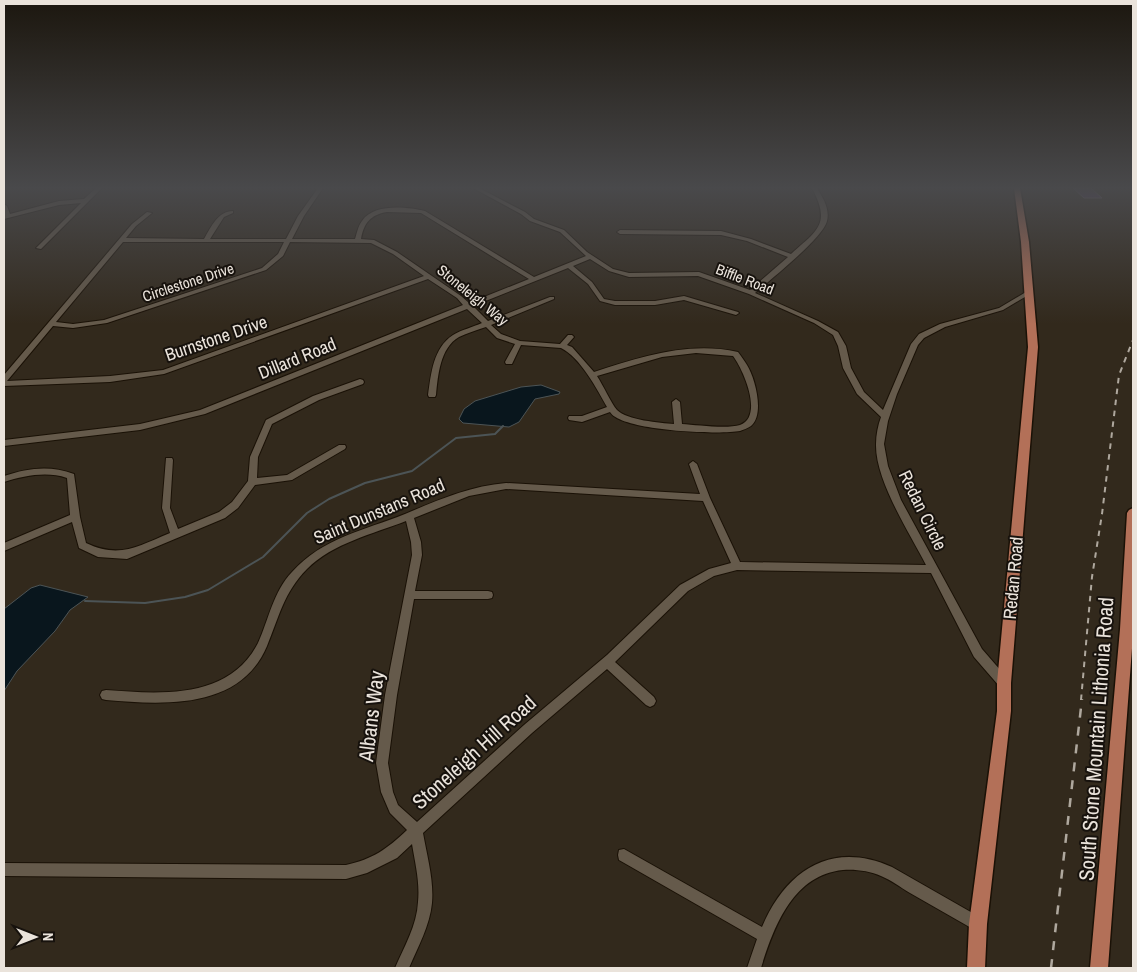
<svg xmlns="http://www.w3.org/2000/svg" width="1137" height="972" font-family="'Archivo Narrow',sans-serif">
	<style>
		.water { fill: #09161d; stroke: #4c5456 }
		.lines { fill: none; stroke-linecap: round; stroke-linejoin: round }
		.stream { stroke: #4c5456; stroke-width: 2 }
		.building { fill: #56357e; stroke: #867f90 }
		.minor-casing { stroke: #1a1106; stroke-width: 2 }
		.major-casing { stroke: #1a1106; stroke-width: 3 }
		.minor { fill: #655a4b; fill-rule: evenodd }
		.major { fill: #b37058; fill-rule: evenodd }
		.rail-far1 { stroke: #afa89e; stroke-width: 2; stroke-dasharray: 5.5 5.5; stroke-linecap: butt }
		.rail { stroke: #afa89e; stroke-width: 2.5; stroke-dasharray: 9 9; stroke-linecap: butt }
		.labels { text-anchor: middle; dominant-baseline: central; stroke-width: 4; stroke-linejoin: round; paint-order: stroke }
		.far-street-label { font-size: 15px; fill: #eae3db; stroke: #17120d }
		.street-label { font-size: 18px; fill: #eae3db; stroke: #17120d }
		.near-street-label { font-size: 21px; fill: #eae3db; stroke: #17120d }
	</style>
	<rect width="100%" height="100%" fill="#32291c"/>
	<!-- water -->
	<g class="water">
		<path d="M541 385 560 392 559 394 535 399 519 422 509 427 463 423 459 419 464 409 475 401 521 387Z"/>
		<path d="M40 585 88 597 70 610 55 631 17 671 4 691V609L31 588Z"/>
	</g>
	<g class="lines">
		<!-- stream -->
		<path class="stream" d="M85 601 145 603 185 597 208 590 263 557 307 513 329 499 365 483 412 471 456 438 495 434 503 426"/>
	</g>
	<!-- building -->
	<path class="building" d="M1073 188H1091L1102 198H1084Z"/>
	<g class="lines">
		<defs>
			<g id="minor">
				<path d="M96 188H102L41 249 36 248 81 203 59 205 4 219V204L7 206 10 214 59 201 84 199Z"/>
				<path d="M318 188H323L304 216 292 239H355C357 233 358 226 362 221 374 203 407 207 425 211L534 277 586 256 560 232 530 221 521 214 473 188H479L525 212 534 219 564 230 587 252 613 269 629 273 699 272 750 290 788 257 747 241 721 235 620 234 617 232 620 230 721 231 751 239 791 254C818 230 831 224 812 188H817C823 198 830 209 827 221 823 238 771 279 755 293L818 321 838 332 846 346 851 368 864 392 883 410 911 344 919 334 940 324 999 308 1026 292H1030V294L1003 310 945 327 924 338 918 345 897 394 888 421 884 444 888 466 901 500 982 649 1008 679 1009 683 1008 687 1004 688 1000 687 974 657 931 573 737 570 714 576 688 591 615 662 654 697 656 701 654 705 650 707 646 705 607 669 532 733 423 833C427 856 434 880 432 903 430 925 418 947 409 968H395C404 947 417 925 418 902 420 882 415 863 412 844L397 858 367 873 346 879 4 876V863L346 865C373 859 387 849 407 830L390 813 381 792 376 763 385 695 412 555 411 542 406 521C373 534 333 543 307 569 284 592 279 617 267 646 240 710 164 705 106 700L102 699 100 695 102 691 106 690C160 694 229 700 258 643 269 619 273 592 292 572 322 538 365 530 405 514 438 500 470 486 506 483L700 494 689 464 693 461 697 464 710 498 740 562 926 565C909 532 875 480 876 444 876 435 878 425 881 417L857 394 843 368 838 346 833 335 814 323 749 294 698 276 629 277 609 271 590 259 573 266 592 282 604 299 615 301H655L684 296 738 312 739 313 736 315 684 300 655 305H615L600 301 588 284 568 268 473 306 488 321 550 297H554V299L491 325 501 334 520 341 560 344 568 335H572L574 337 567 345 572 347 594 372C641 357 688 341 738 352 741 356 744 360 747 365 755 378 765 414 751 426 748 428 743 430 740 431 719 435 621 431 610 412L582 422 569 420 568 418 569 416H582L607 407C597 389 580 357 561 348L521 345 512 364H506L505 362 515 344 497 338 486 327C477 330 467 333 459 337 440 348 438 375 436 395L435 397H429L428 395C431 374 433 348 453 335 461 330 473 327 482 323L467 309 205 414 140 430 4 446V440L140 424 200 410 463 305 457 298 428 279 164 374 110 382 4 386V375L132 224 147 212 152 213 136 226 126 238 204 239C211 227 218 211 233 211V213L224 217 210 239H286L298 216ZM387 212 421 213 529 279 469 303 461 296 397 252 374 240 361 239C364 223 370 215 387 212ZM123 242H284L278 254 262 268 104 320 73 324 56 322ZM290 242 371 243 393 254 424 276 163 370 110 376 7 381 53 326 73 328 107 323 266 270 283 256ZM696 353 733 356C743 369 764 416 740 425 727 429 696 425 682 424L680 402 676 399 672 402 674 424C660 423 627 420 617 410 611 403 603 385 597 376L662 357ZM506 489 703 501 731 563 709 569 680 585 607 655 524 725 417 822 398 805 393 792 388 763 397 695 414 599H488L492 598 493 595 492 592 488 591H415L422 555 421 542 414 518 469 496Z"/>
				<path d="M360 379 363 380 364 382 363 384 319 400 272 424 258 457 257 478 287 475 339 445H345L346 447 345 449 292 480 255 485 238 508 225 518 127 559 98 557 79 548 72 522 4 551V543L70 515 67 478C46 471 24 476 4 482V476C28 468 50 465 74 474L80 517 86 543C120 559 138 546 170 533L162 508 166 458H172L173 460 170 508 178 529 219 512 232 502 248 481 250 457 266 420 313 396Z"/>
				<path d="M624 849 762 927C786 870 832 840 892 867L983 919 985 924 983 929 978 931 973 929C952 917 931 905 910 893 900 887 891 880 881 876 870 871 855 869 843 870 793 875 774 926 761 968H747L757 939 619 860 618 855 619 850Z"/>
			</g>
			<g id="major">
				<path d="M1014 188H1020L1029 242 1038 347 1011 683V711L987 924 985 968H967L969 924 997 711V683L1028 347 1021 242Z"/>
				<path d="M1133 508V635L1108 968H1090L1120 629 1127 513 1129 510Z"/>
			</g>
		</defs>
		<!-- minor casing -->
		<use href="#minor" class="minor-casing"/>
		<!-- major casing -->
		<use href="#major" class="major-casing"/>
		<!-- minor -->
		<use href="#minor" class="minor"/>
		<!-- major -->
		<use href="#major" class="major"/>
		<!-- rail-far1 -->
		<path class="rail-far1" d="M1081 700 1092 577 1102 514 1119 375 1133 340"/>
		<!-- rail -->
		<path class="rail" d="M1051 968 1082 699"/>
	</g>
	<!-- sky -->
	<linearGradient id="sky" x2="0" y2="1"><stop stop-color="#1c170f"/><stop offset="0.58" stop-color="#49494b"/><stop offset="1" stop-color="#49494b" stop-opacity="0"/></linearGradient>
	<rect width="1137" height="324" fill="url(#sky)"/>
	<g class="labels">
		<!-- far-street labels -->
		<g class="far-street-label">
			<text transform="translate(745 279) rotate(21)">Biffle Road</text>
			<text transform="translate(188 282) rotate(-18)">Circlestone Drive</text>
			<text transform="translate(473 295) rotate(39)">Stoneleigh Way</text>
		</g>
		<!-- street labels -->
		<g class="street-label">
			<text transform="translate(216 338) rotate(-19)">Burnstone Drive</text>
			<text transform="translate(297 358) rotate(-22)">Dillard Road</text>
			<text transform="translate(923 510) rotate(64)">Redan Circle</text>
			<text transform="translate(379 511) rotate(-23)">Saint Dunstans Road</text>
			<text transform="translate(1013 578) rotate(-85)">Redan Road</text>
		</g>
		<!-- near-street labels -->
		<g class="near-street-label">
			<text transform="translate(371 716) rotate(-83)">Albans Way</text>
			<text transform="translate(1096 739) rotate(-86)">South Stone Mountain Lithonia Road</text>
			<text transform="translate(474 752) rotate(-42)">Stoneleigh Hill Road</text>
		</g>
	</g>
	<!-- border -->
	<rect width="1137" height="972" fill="none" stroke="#eae3db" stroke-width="10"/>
	<!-- north arrow -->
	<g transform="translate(35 937) rotate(90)" stroke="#17120d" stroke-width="4" paint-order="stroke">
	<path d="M0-4L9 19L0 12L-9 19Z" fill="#eae3db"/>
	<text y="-8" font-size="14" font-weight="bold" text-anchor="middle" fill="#eae3db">N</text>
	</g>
</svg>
